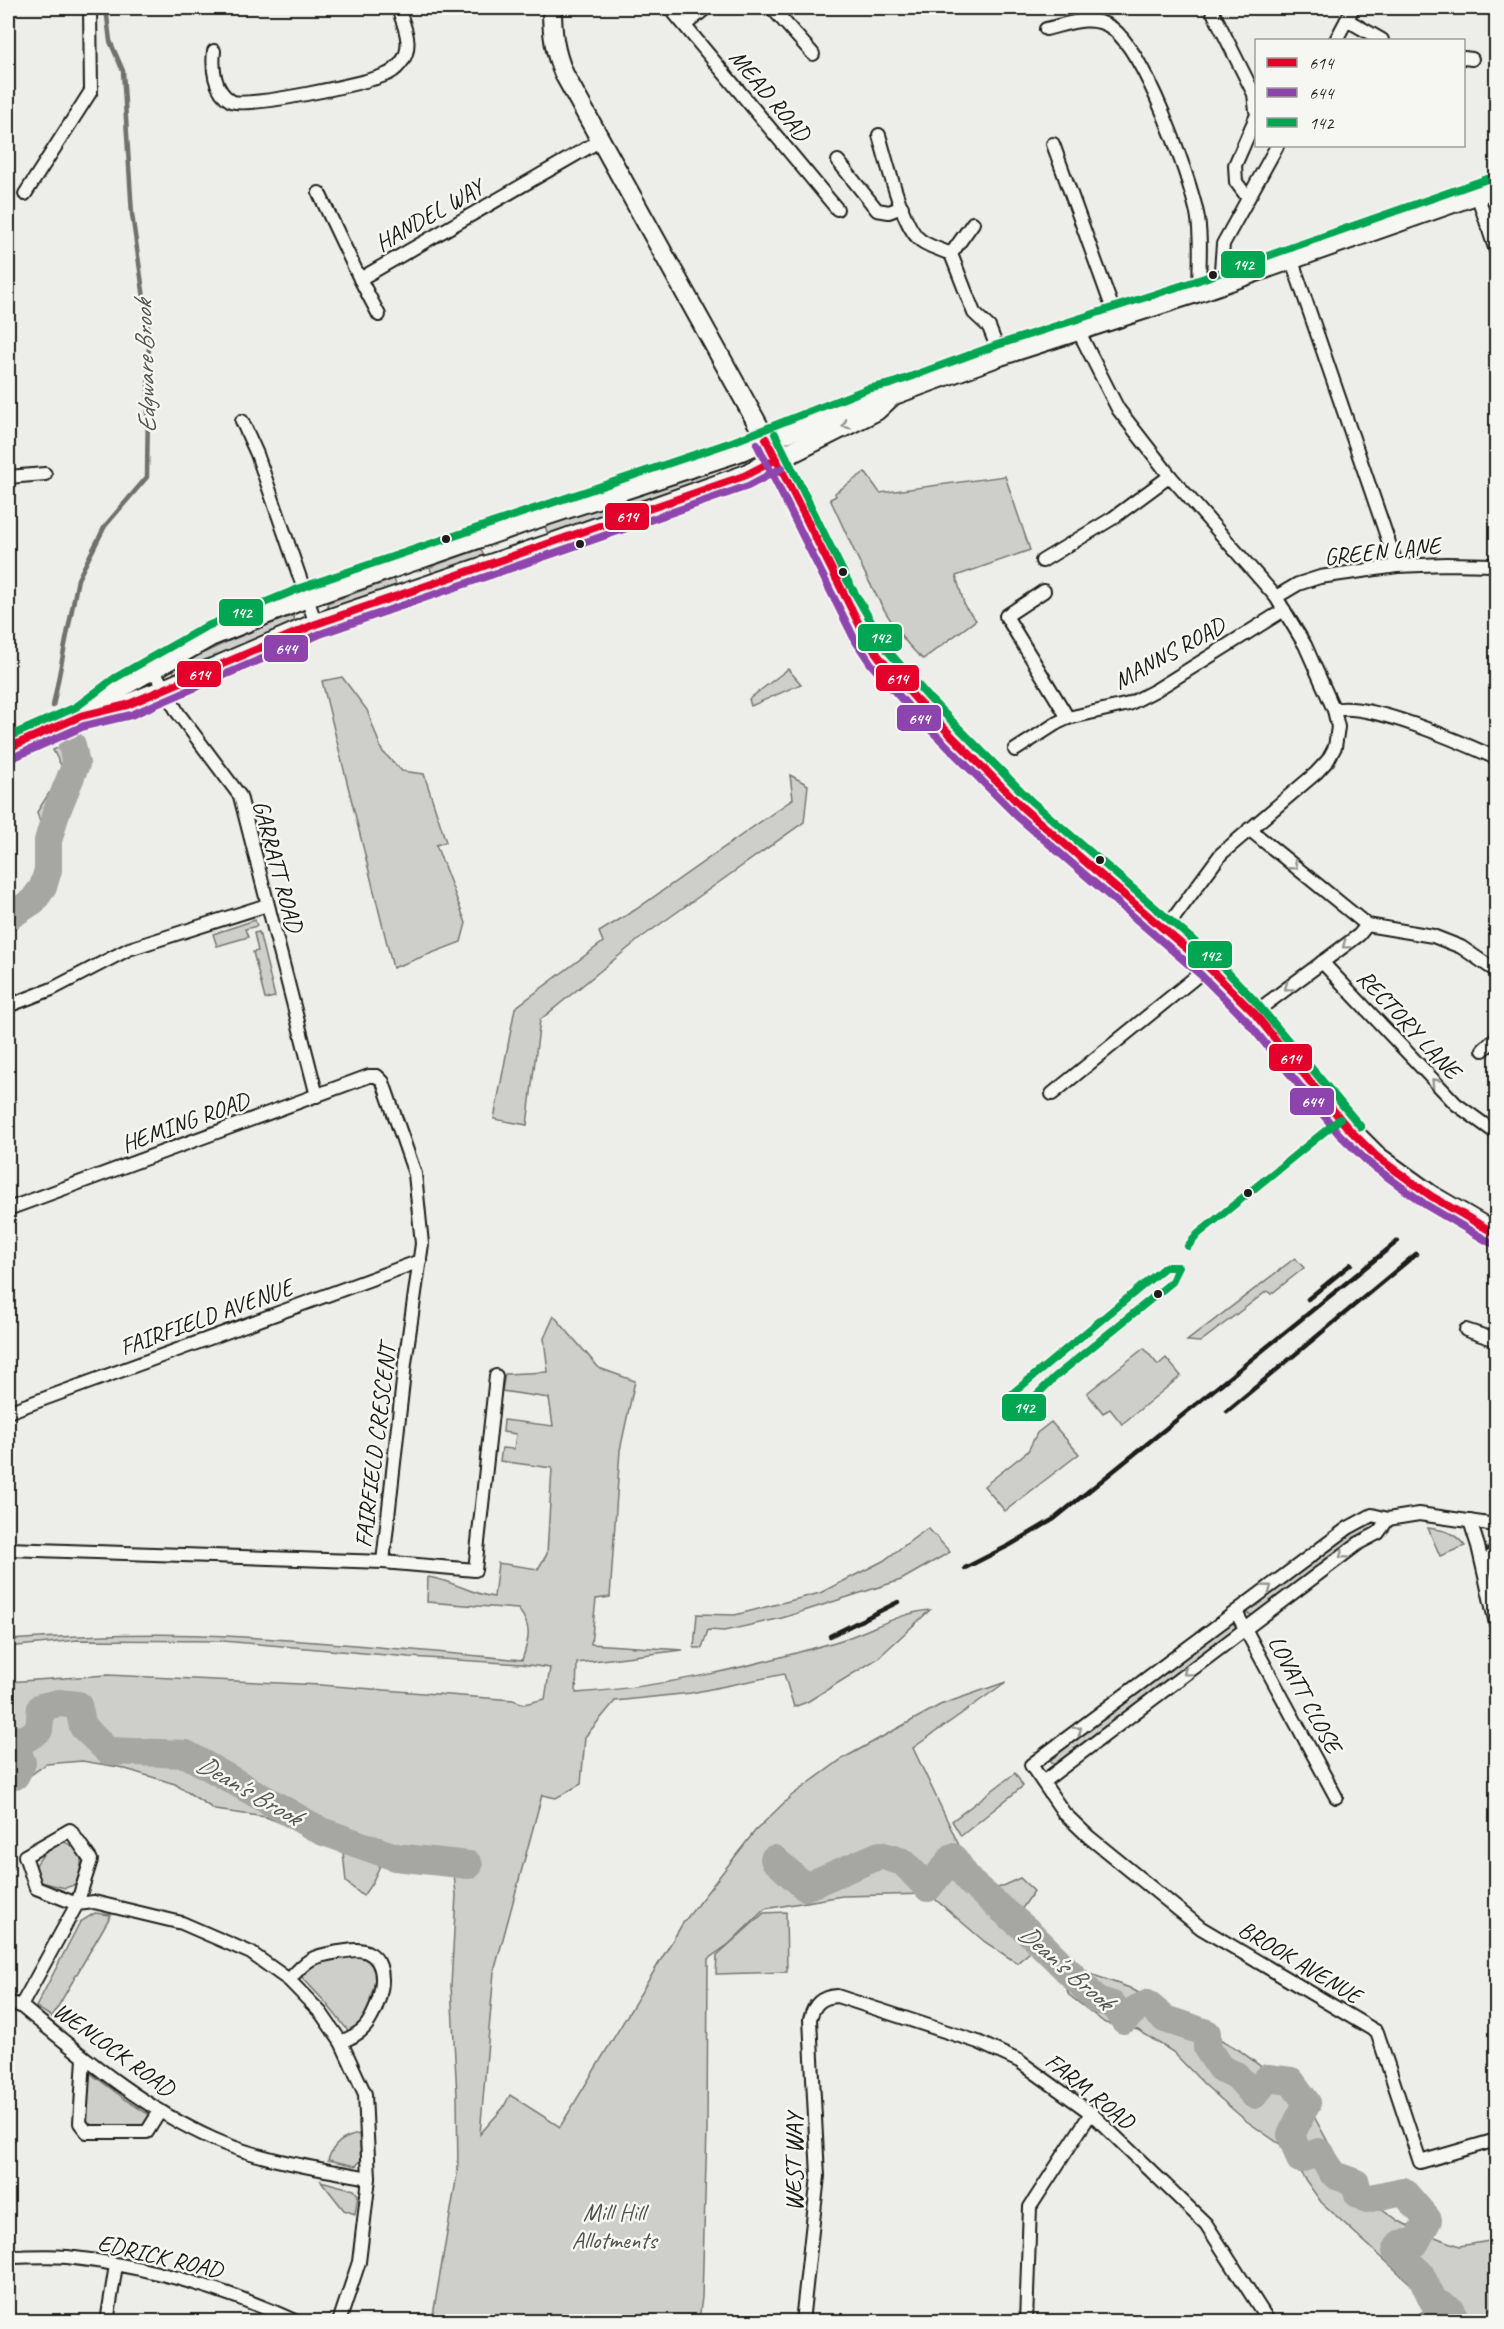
<svg xmlns="http://www.w3.org/2000/svg" width="1504" height="2329" font-family="Caveat,sans-serif">
	<style>
		.green { fill: #cececb; stroke: #757574; stroke-width: 1.5 }
		.lines { fill: none; stroke-linecap: round; stroke-linejoin: round }
		.stream { stroke: #6f6f6d; stroke-width: 4.5 }
		.river { stroke: #a6a6a3; stroke-width: 28 }
		.minor-casing { stroke: #1c1c1c; stroke-width: 16 }
		.secondary-casing { stroke: #1c1c1c; stroke-width: 22 }
		.primary-casing { stroke: #1c1c1c; stroke-width: 24 }
		.minor { stroke: #f6f6f2; stroke-width: 12 }
		.secondary { stroke: #f6f6f2; stroke-width: 18 }
		.primary { stroke: #f6f6f2; stroke-width: 20 }
		.rail { stroke: #1c1c1c; stroke-width: 4.5 }
		.bus-1-casing { stroke: #f6f6f2; stroke-width: 12 }
		.bus-2-casing { stroke: #f6f6f2; stroke-width: 12 }
		.bus-3-casing { stroke: #f6f6f2; stroke-width: 12 }
		.bus-1 { stroke: #e4002b; stroke-width: 8 }
		.bus-2 { stroke: #8e44ad; stroke-width: 8 }
		.bus-3 { stroke: #00a651; stroke-width: 8 }
		.oneway { stroke: #949492 }
		.bus-dot { fill: #1c1c1c; stroke: #f6f6f2; stroke-width: 2 }
		.labels { text-anchor: middle; dominant-baseline: central; stroke-width: 5; stroke-linejoin: round; paint-order: stroke }
		.street-label { font-size: 24px; fill: #1c1c1c; stroke: #f6f6f2 }
		.park-label { font-size: 24px; fill: #515151; stroke: #f6f6f2 }
		.water-label { font-size: 26px; font-style: italic; fill: #535352; stroke: #f6f6f2 }
		.line-badge { stroke: #f6f6f2; stroke-width: 2 }
		.badge-label { font-size: 16px; text-anchor: middle; font-weight: bold; fill: #fff }
	</style>
	<rect width="100%" height="100%" fill="#edede9"/>
	<filter id="ink" filterUnits="userSpaceOnUse"><feTurbulence type="fractalNoise" baseFrequency=".0167" numOctaves="2"/><feDisplacementMap in="SourceGraphic" scale="12" xChannelSelector="R" yChannelSelector="G"/><feConvolveMatrix kernelMatrix="1 2 1 2 8 2 1 2 1" color-interpolation-filters="sRGB"/></filter>
	<g filter="url(#ink)">
		<!-- green -->
		<g class="green">
			<path d="M865 472 880 493 1005 476 1030 550 956 576 965 607 976 620 923 659C884 627 853 546 830 499L836 496 835 493Z"/>
			<path d="M706 473 708 480 548 535 545 526Z"/>
			<path d="M481 549 484 557 432 575 430 567Z"/>
			<path d="M394 579 397 587 329 610 327 603Z"/>
			<path d="M293 615 296 624 175 675 172 668 231 640Z"/>
			<path d="M788 669 801 684 751 706 749 699Z"/>
			<path d="M342 677 367 710 382 751 402 771 424 774 446 842 436 845 466 923 461 942 393 968 322 681Z"/>
			<path d="M79 738 81 755 58 836 56 865 38 904 8 915V901L26 895 39 868 46 843 37 812 49 793 60 789 64 771 53 750Z"/>
			<path d="M790 775 808 785 804 822 642 937 540 1020 527 1125 494 1119 515 1008 603 942 599 932 635 910 793 799Z"/>
			<path d="M255 920 257 926 245 929 248 937 217 946 213 934Z"/>
			<path d="M259 932 275 997 265 999 253 952 258 951 254 933Z"/>
			<path d="M1295 1258 1304 1268 1271 1294 1267 1291 1200 1342 1187 1341Z"/>
			<path d="M554 1316 599 1368 635 1381 620 1450 610 1597 596 1599 591 1644 683 1650 577 1663 576 1693C666 1687 749 1667 835 1642 867 1633 897 1613 930 1610L877 1659 807 1702 794 1707 784 1674 691 1693 615 1701 585 1737 581 1784 556 1798 542 1795 494 1972 480 2134 503 2108 510 2095 560 2127 683 1923 755 1831 791 1796 842 1759 940 1705 1006 1682 913 1748 973 1875 998 1888 1020 1878 1034 1891 1019 1913 1036 1947 1017 1963 985 1942 929 1894 842 1896 765 1909 729 1944 708 1959 707 2131 702 2297 699 2321H432L458 2169 457 2095 451 1986 456 1895 454 1874 384 1857 372 1883 363 1896 346 1882 343 1852 311 1835 266 1817 215 1810 175 1784 119 1767 82 1761 46 1764 13 1788H8V1682L107 1675 321 1685 513 1700 524 1704 545 1699 550 1668 521 1664 410 1657 223 1641 78 1640 8 1647V1640C80 1635 154 1632 226 1636 325 1641 424 1651 522 1660 529 1640 533 1627 518 1609L427 1602 428 1577C451 1580 471 1594 494 1597L498 1563 538 1569 547 1554 552 1468 500 1461 502 1448 514 1449 516 1434 503 1432 504 1420 553 1426 549 1398 502 1391 505 1374 548 1372 544 1338Z"/>
			<path d="M1144 1348 1158 1365 1166 1358 1181 1376 1122 1424 1110 1409 1103 1413 1087 1393Z"/>
			<path d="M1051 1422 1079 1454 1005 1511 984 1486 1028 1451 1037 1433Z"/>
			<path d="M1377 1520 1380 1525 1356 1538 1254 1615 1248 1614V1609L1357 1528Z"/>
			<path d="M928 1528 950 1552 901 1580 782 1618 724 1631 708 1630 702 1648H694L697 1614 735 1615 820 1593 883 1561Z"/>
			<path d="M1428 1528C1445 1530 1454 1532 1465 1546L1440 1556Z"/>
			<path d="M1230 1622 1235 1623 1236 1629 1056 1765 1051 1763 1052 1757Z"/>
			<path d="M1015 1773 1023 1786 961 1836 952 1821Z"/>
			<path d="M63 1842C87 1848 82 1865 77 1884L65 1888 41 1882 35 1867C42 1854 49 1847 63 1842Z"/>
			<path d="M786 1912 787 1972 716 1974 717 1955 764 1913Z"/>
			<path d="M95 1913 111 1915 52 2017 36 2007 80 1922Z"/>
			<path d="M356 1954 368 1958 377 1973 366 2017 349 2032 326 2003 299 1974 319 1959Z"/>
			<path d="M1059 1969 1085 1972 1130 1988 1239 2050 1305 2100 1353 2188 1399 2221 1418 2231 1460 2246 1496 2240V2321H1406L1424 2311 1413 2286 1321 2202 1281 2145 1245 2120 1205 2085 1173 2052 1138 2030 1105 2023 1069 1995Z"/>
			<path d="M86 2070 126 2100 151 2116 146 2124 138 2128H92L85 2122Z"/>
			<path d="M359 2134 361 2160 356 2166 328 2160C333 2144 343 2137 359 2134Z"/>
			<path d="M321 2181 354 2190 358 2195 355 2214 344 2210Z"/>
		</g>
		<g class="lines">
			<!-- stream -->
			<path class="stream" d="M53 706 78 579 105 526 147 477 149 333 132 214 123 71 110 41 106 8"/>
			<!-- river -->
			<g class="river">
				<path d="M8 917 33 901 43 887 48 870V841L56 813 76 764 72 745"/>
				<path d="M8 1774 15 1776 22 1763 14 1740 27 1738 39 1730 41 1707 59 1703 78 1705 83 1727 108 1751 186 1754 321 1831 395 1857 469 1865"/>
				<path d="M774 1859 805 1887 880 1855 903 1862 928 1888 953 1857 970 1882 1031 1934 1097 2000 1113 2005 1124 2020 1136 2009 1147 2004 1165 2019 1207 2033V2048L1220 2068 1236 2075 1254 2095 1268 2078 1291 2081 1307 2103 1291 2135 1300 2159 1319 2152 1334 2175 1356 2183 1358 2194 1366 2199 1403 2191 1428 2220 1416 2242 1400 2244 1396 2251 1420 2273 1433 2301 1452 2311 1455 2320 1452 2322"/>
			</g>
			<defs>
				<g id="minor">
					<path d="M670 8 837 209"/>
					<path d="M772 8 813 54"/>
					<path d="M1211 8 1254 94 1256 111"/>
					<path d="M1347 20 1382 40"/>
					<path d="M685 25 706 8"/>
					<path d="M1046 29C1067 24 1092 13 1112 28 1146 54 1187 170 1197 213 1202 236 1199 267 1199 291"/>
					<path d="M1336 40 1353 8"/>
					<path d="M214 51C212 68 214 91 231 101 246 109 366 83 385 75 391 73 396 69 400 64 415 47 404 26 398 8"/>
					<path d="M1464 58 1472 59"/>
					<path d="M879 135C886 159 901 220 917 237 925 246 940 249 951 254"/>
					<path d="M1053 144 1116 318"/>
					<path d="M838 161 877 210 889 212 902 207"/>
					<path d="M319 193 360 279 601 140"/>
					<path d="M25 194 91 91 90 8"/>
					<path d="M1477 194 1496 251"/>
					<path d="M1248 198 1236 182 1235 165 1256 117"/>
					<path d="M973 223 951 254 974 313 989 327 1000 355"/>
					<path d="M1291 258 1397 566"/>
					<path d="M360 279 379 315"/>
					<path d="M1220 283 1223 244 1277 146"/>
					<path d="M1078 330 1118 409 1170 476 1276 597 1305 645 1334 710 1338 727 1335 747 1328 760 1316 773 1221 854 1164 931"/>
					<path d="M242 421 257 454 316 624"/>
					<path d="M8 477 45 474"/>
					<path d="M1042 561 1113 518 1170 476"/>
					<path d="M1276 597 1298 584 1320 577 1397 566 1446 564 1496 565"/>
					<path d="M152 667 178 713 240 796 317 1096"/>
					<path d="M1334 710C1368 701 1463 743 1496 758"/>
					<path d="M1068 718 1129 704 1156 690 1284 610"/>
					<path d="M1015 750 1057 723 1068 718 1006 616 1044 591"/>
					<path d="M1249 829 1367 925 1433 936 1461 947 1496 971"/>
					<path d="M1322 962 1456 1104 1496 1133"/>
					<path d="M8 1006 52 989 129 949 267 905"/>
					<path d="M1254 1013 1359 935 1367 925"/>
					<path d="M1483 1050 1496 1038"/>
					<path d="M1052 1094 1208 967"/>
					<path d="M8 1209 369 1076H377L383 1082 415 1174 422 1244 405 1363 383 1562 8 1549"/>
					<path d="M1466 1330 1496 1340"/>
					<path d="M8 1412 420 1261"/>
					<path d="M1470 1521 1478 1546 1496 1624"/>
					<path d="M1496 1525 1419 1514 1388 1519 1372 1515 1348 1528 1031 1765 1064 1813 1089 1837 1201 1928 1377 2032 1420 2162 1496 2140"/>
					<path d="M383 1562 475 1570 496 1376"/>
					<path d="M1484 1569 1496 1549"/>
					<path d="M1236 1612 1336 1797"/>
					<path d="M1043 1782 1359 1543 1378 1533 1388 1519"/>
					<path d="M70 1830 91 1860 77 1904 36 1888 25 1856Z"/>
					<path d="M289 1980C307 1959 312 1956 339 1952 348 1951 359 1948 367 1952 394 1964 379 2010 365 2027 359 2034 350 2038 341 2042"/>
					<path d="M8 2002 21 2006C82 2056 141 2107 213 2139 262 2161 316 2168 369 2178"/>
					<path d="M21 2006 77 1904 94 1902 182 1923 251 1953 289 1980 321 2013 341 2042 365 2094 369 2178 359 2262 339 2322"/>
					<path d="M84 2058 80 2123 87 2132H147L160 2111"/>
					<path d="M8 2257C27 2257 48 2255 67 2257 147 2266 224 2288 297 2322"/>
					<path d="M107 2322 116 2265"/>
					<path d="M802 2322 818 2176 810 2019C814 2004 821 1997 837 1996L978 2042 1019 2061 1091 2113 1206 2224 1269 2322"/>
					<path d="M1026 2322 1030 2207 1091 2113"/>
				</g>
				<path id="secondary" d="M552 8C552 32 554 51 564 74L777 459"/>
				<g id="primary">
					<path d="M777 459 864 634 879 657 922 706 1024 809 1208 967 1254 1013 1347 1127 1377 1157 1431 1196 1496 1234"/>
					<path d="M81 716 120 687 210 636 307 597 524 522 736 452 870 399 894 394 1000 355 1199 291 1496 187"/>
					<path d="M8 748 81 716 127 705 164 690 316 624 549 545 744 476 876 410 890 397"/>
				</g>
			</defs>
			<!-- minor casing -->
			<use href="#minor" class="minor-casing"/>
			<!-- secondary casing -->
			<use href="#secondary" class="secondary-casing"/>
			<!-- primary casing -->
			<use href="#primary" class="primary-casing"/>
			<!-- minor -->
			<use href="#minor" class="minor"/>
			<!-- secondary -->
			<use href="#secondary" class="secondary"/>
			<!-- primary -->
			<use href="#primary" class="primary"/>
			<!-- rail -->
			<g class="rail">
				<path d="M1308 1299 1351 1264"/>
				<path d="M1227 1411 1416 1254"/>
				<path d="M965 1568 1010 1545 1054 1519 1398 1241"/>
				<path d="M830 1636 898 1602"/>
			</g>
			<defs>
				<g id="bus-1">
					<path d="M766 439 864 634 879 657 922 706 1024 809 1208 967 1254 1013 1347 1127 1377 1157 1431 1196 1496 1234"/>
					<path d="M8 748 81 716 127 705 316 624 744 476 777 459"/>
				</g>
				<g id="bus-2">
					<path d="M757 444 855 640 871 664 914 713 1017 816 1201 975 1246 1020 1339 1134 1370 1164 1426 1205 1491 1243"/>
					<path d="M12 758 84 726 131 715 320 634 748 486 782 468"/>
				</g>
				<g id="bus-3">
					<path d="M775 434 846 578 888 651 930 699 1031 801 1216 960 1254 1000 1361 1127"/>
					<path d="M8 737 76 707 115 678 205 627 303 587 732 442 867 389 891 384 997 345 1196 281 1493 177"/>
					<path d="M1188 1246 1198 1234 1340 1119"/>
					<path d="M1165 1267H1178L1172 1282 1055 1377 1021 1410 1010 1399 1013 1393Z"/>
				</g>
			</defs>
			<!-- bus-1 casing -->
			<use href="#bus-1" class="bus-1-casing"/>
			<!-- bus-2 casing -->
			<use href="#bus-2" class="bus-2-casing"/>
			<!-- bus-3 casing -->
			<use href="#bus-3" class="bus-3-casing"/>
			<!-- bus-1 -->
			<use href="#bus-1" class="bus-1"/>
			<!-- bus-2 -->
			<use href="#bus-2" class="bus-2"/>
			<!-- bus-3 -->
			<use href="#bus-3" class="bus-3"/>
		</g>
		<!-- one-way arrows -->
		<defs><path id="oneway-chevron" d="M-2-3.5L2.5 0L-2 3.5" fill="none" stroke-width="1.6" stroke-linecap="round" stroke-linejoin="round" transform="scale(1.5)"/></defs>
		<g class="oneway">
			<use href="#oneway-chevron" transform="translate(846 425) rotate(154)"/>
			<use href="#oneway-chevron" transform="translate(1294 866) rotate(39)"/>
			<use href="#oneway-chevron" transform="translate(1346 945) rotate(143)"/>
			<use href="#oneway-chevron" transform="translate(1288 987) rotate(144)"/>
			<use href="#oneway-chevron" transform="translate(1435 1082) rotate(-133)"/>
			<use href="#oneway-chevron" transform="translate(1343 1555) rotate(143)"/>
			<use href="#oneway-chevron" transform="translate(1268 1588) rotate(-37)"/>
			<use href="#oneway-chevron" transform="translate(1187 1672) rotate(143)"/>
			<use href="#oneway-chevron" transform="translate(1078 1730) rotate(-37)"/>
		</g>
	</g>
	<!-- markers -->
	<g class="bus-dot">
		<circle cx="1213" cy="275" r="5"/>
		<circle cx="446" cy="539" r="5"/>
		<circle cx="580" cy="544" r="5"/>
		<circle cx="843" cy="572" r="5"/>
		<circle cx="1100" cy="860" r="5"/>
		<circle cx="1248" cy="1193" r="5"/>
		<circle cx="1158" cy="1294" r="5"/>
	</g>
	<g class="labels">
		<!-- street labels -->
		<g class="street-label">
			<text transform="translate(770 95) rotate(50)">MEAD ROAD</text>
			<text transform="translate(429 215) rotate(-30)">HANDEL WAY</text>
			<text transform="translate(1382 551) rotate(-6)">GREEN LANE</text>
			<text transform="translate(1169 653) rotate(-29)">MANNS ROAD</text>
			<text transform="translate(278 866) rotate(75)">GARRATT ROAD</text>
			<text transform="translate(1409 1024) rotate(47)">RECTORY LANE</text>
			<text transform="translate(185 1122) rotate(-20)">HEMING ROAD</text>
			<text transform="translate(206 1317) rotate(-20)">FAIRFIELD AVENUE</text>
			<text transform="translate(375 1446) rotate(-83)">FAIRFIELD CRESCENT</text>
			<text transform="translate(1305 1694) rotate(62)">LOVATT CLOSE</text>
			<text transform="translate(1300 1962) rotate(31)">BROOK AVENUE</text>
			<text transform="translate(114 2049) rotate(36)">WENLOCK ROAD</text>
			<text transform="translate(1090 2091) rotate(39)">FARM ROAD</text>
			<text transform="translate(794 2162) rotate(-90)">WEST WAY</text>
			<text transform="translate(160 2256) rotate(13)">EDRICK ROAD</text>
		</g>
		<!-- park labels -->
		<g class="park-label">
			<text x="614" y="2212">Mill Hill<tspan x="614" dy="28">Allotments</tspan></text>
		</g>
		<!-- water labels -->
		<g class="water-label">
			<text transform="translate(145 367) rotate(-92)">Edgware Brook</text>
			<text transform="translate(249 1790) rotate(30)">Dean's Brook</text>
			<text transform="translate(1066 1967) rotate(41)">Dean's Brook</text>
		</g>
	</g>
	<g class="line-badge">
		<rect x="1220" y="250" width="46" height="29" rx="6" fill="#00a651"/>
		<rect x="604" y="502" width="46" height="29" rx="6" fill="#e4002b"/>
		<rect x="218" y="598" width="46" height="29" rx="6" fill="#00a651"/>
		<rect x="857" y="623" width="46" height="29" rx="6" fill="#00a651"/>
		<rect x="263" y="634" width="46" height="29" rx="6" fill="#8e44ad"/>
		<rect x="176" y="660" width="46" height="28" rx="6" fill="#e4002b"/>
		<rect x="875" y="664" width="45" height="28" rx="6" fill="#e4002b"/>
		<rect x="896" y="704" width="46" height="28" rx="6" fill="#8e44ad"/>
		<rect x="1187" y="940" width="46" height="29" rx="6" fill="#00a651"/>
		<rect x="1268" y="1043" width="45" height="29" rx="6" fill="#e4002b"/>
		<rect x="1289" y="1087" width="46" height="29" rx="6" fill="#8e44ad"/>
		<rect x="1001" y="1393" width="46" height="29" rx="6" fill="#00a651"/>
	</g>
	<g class="badge-label">
		<text x="1243" y="270">142</text>
		<text x="627" y="522">614</text>
		<text x="241" y="618">142</text>
		<text x="880" y="643">142</text>
		<text x="286" y="654">644</text>
		<text x="199" y="680">614</text>
		<text x="897" y="684">614</text>
		<text x="919" y="724">644</text>
		<text x="1210" y="961">142</text>
		<text x="1290" y="1064">614</text>
		<text x="1312" y="1107">644</text>
		<text x="1024" y="1413">142</text>
	</g>
	<!-- margin -->
	<rect width="1504" height="2329" fill="none" stroke="#f6f6f2" stroke-width="30"/>
	<rect x="15" y="15" width="1474" height="2299" fill="none" stroke="#1c1c1c" stroke-width="2" filter="url(#ink)"/>
	<!-- legend -->
	<rect x="1255" y="39" width="210" height="108" fill="#f6f6f2" stroke="#9f9f9c" stroke-width="1.5"/>
	<rect x="1267" y="58" width="30" height="9" fill="#e4002b" stroke="#9f9f9c" stroke-width="1.5"/>
	<text x="1309" y="69" font-size="18" fill="#1c1c1c">614</text>
	<rect x="1267" y="88" width="30" height="9" fill="#8e44ad" stroke="#9f9f9c" stroke-width="1.5"/>
	<text x="1309" y="99" font-size="18" fill="#1c1c1c">644</text>
	<rect x="1267" y="118" width="30" height="9" fill="#00a651" stroke="#9f9f9c" stroke-width="1.5"/>
	<text x="1309" y="129" font-size="18" fill="#1c1c1c">142</text>
</svg>
